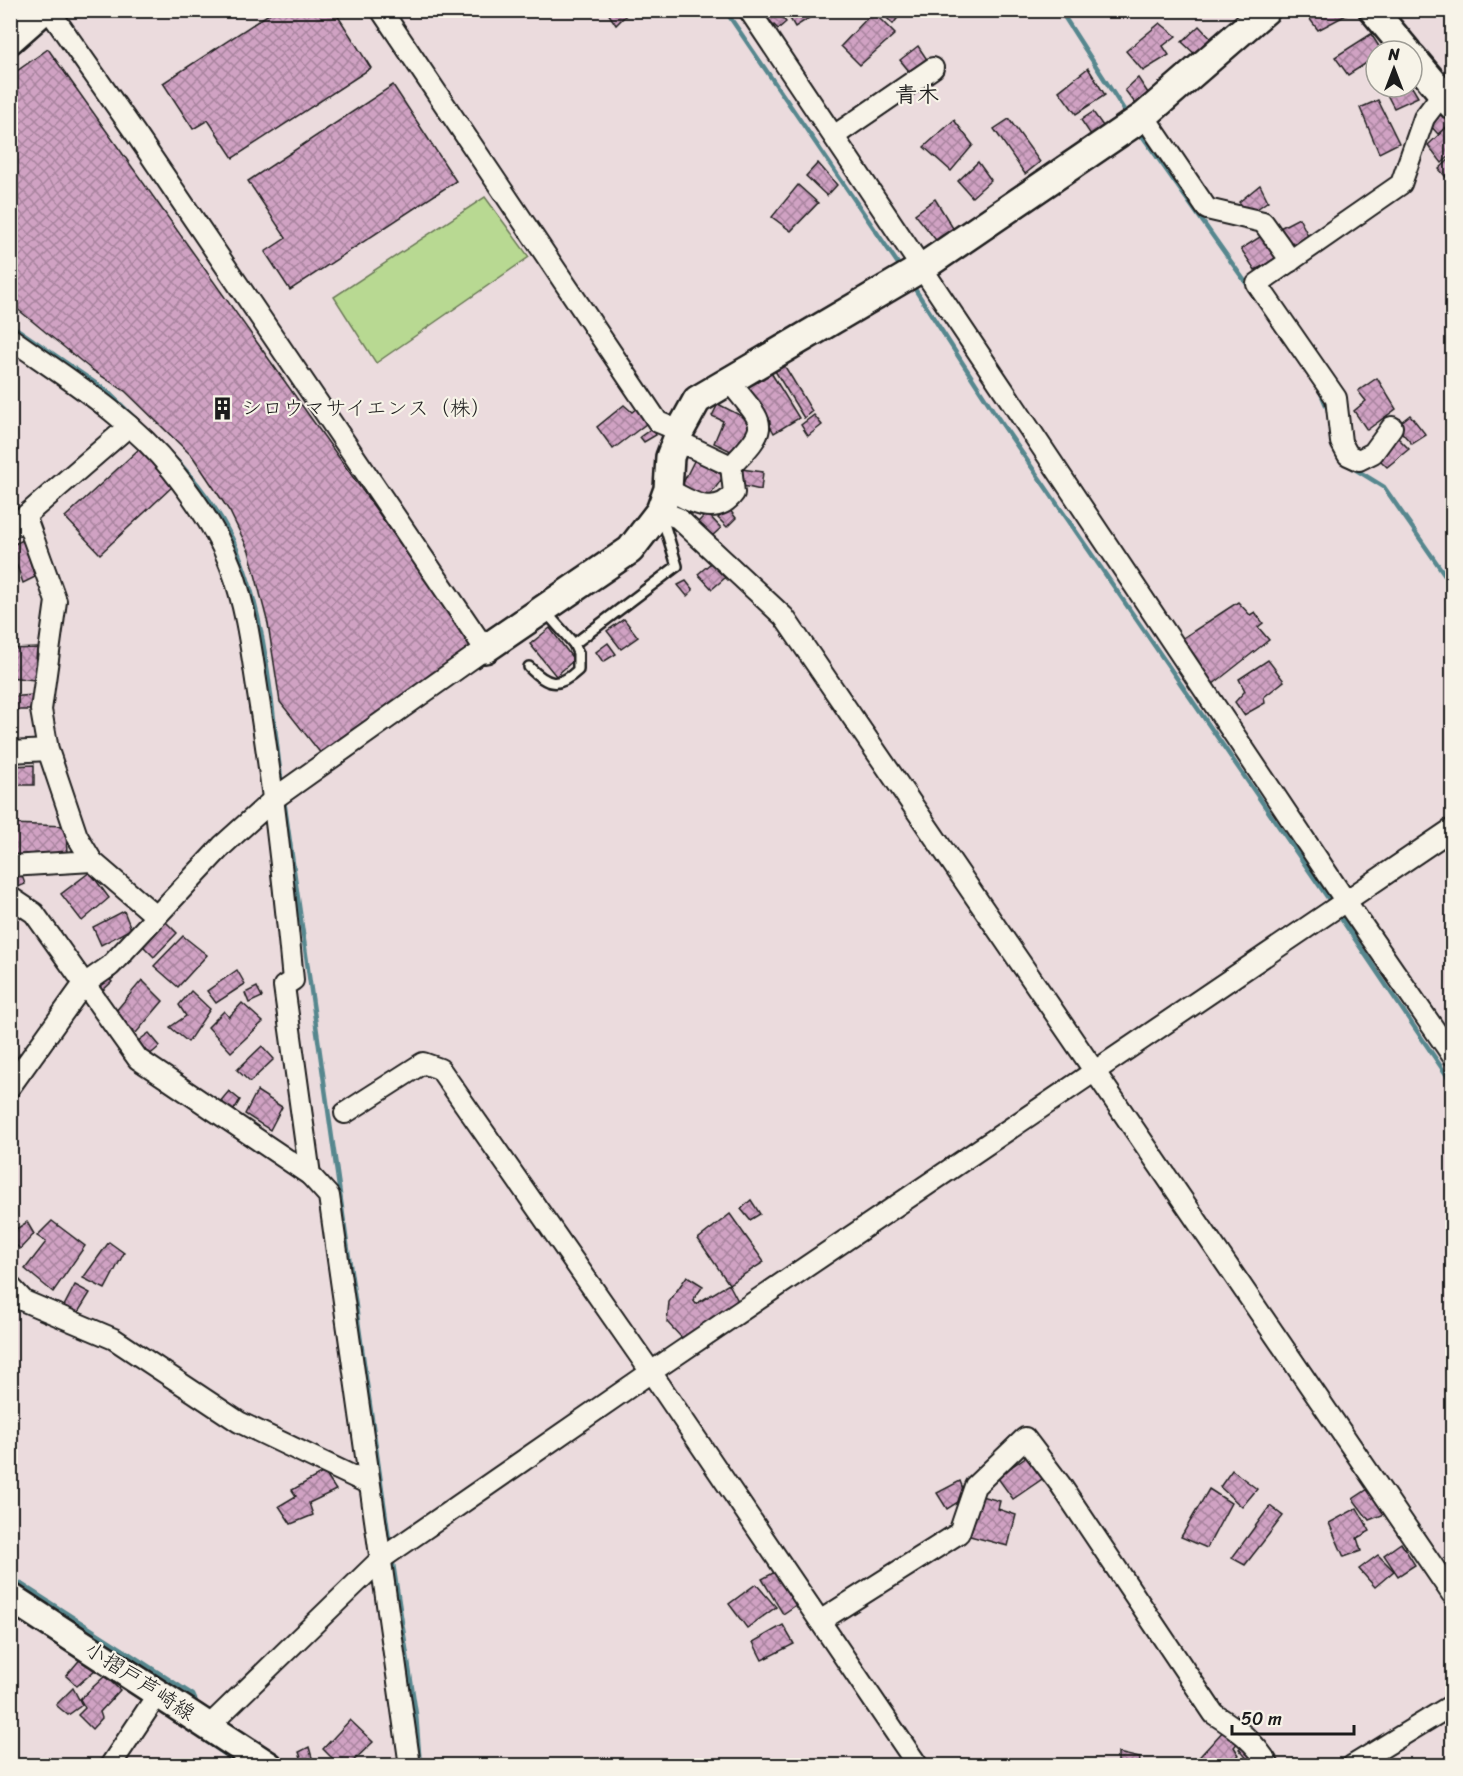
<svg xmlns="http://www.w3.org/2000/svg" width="1463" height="1776" font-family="Sriracha,'Klee One',sans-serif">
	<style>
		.green { fill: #b8d992; stroke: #6a7a57; stroke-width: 1.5 }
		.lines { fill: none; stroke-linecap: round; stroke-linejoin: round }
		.stream { stroke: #57878e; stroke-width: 4.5 }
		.building { fill: url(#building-cross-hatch); stroke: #1c1c1c; stroke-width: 1.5 }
		.lane-casing { stroke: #1c1c1c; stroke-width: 14 }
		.street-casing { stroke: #1c1c1c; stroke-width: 24 }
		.secondary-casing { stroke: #1c1c1c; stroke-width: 32 }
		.lane { stroke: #f7f3e8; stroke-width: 9 }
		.street { stroke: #f7f3e8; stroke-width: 20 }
		.secondary { stroke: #f7f3e8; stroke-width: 27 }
		.labels { text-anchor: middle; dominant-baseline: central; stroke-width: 4.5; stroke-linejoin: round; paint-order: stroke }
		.poi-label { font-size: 21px; fill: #1c1c1c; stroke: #f7f3e8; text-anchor: start }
		.street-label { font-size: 21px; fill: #1c1c1c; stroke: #f7f3e8 }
		.neighbourhood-label { font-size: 22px; font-weight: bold; fill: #1c1c1c; stroke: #f7f3e8 }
	</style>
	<defs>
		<pattern id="building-cross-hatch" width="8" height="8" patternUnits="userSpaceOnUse" patternTransform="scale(1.5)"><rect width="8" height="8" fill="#d0a2c3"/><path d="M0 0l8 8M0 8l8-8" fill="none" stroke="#a8839e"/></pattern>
	</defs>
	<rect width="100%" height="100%" fill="#ebdbdd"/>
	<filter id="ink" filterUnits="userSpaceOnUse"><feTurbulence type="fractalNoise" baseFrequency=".0167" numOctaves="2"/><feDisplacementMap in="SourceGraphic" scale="12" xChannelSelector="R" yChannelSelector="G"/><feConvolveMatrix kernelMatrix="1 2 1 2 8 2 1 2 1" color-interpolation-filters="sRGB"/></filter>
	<g filter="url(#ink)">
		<!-- green -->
		<path class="green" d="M485 197 529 257 376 363 334 297Z"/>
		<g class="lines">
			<!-- stream -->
			<g class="stream">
				<path d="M725 10 901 268"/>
				<path d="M1060 10 1128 116"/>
				<path d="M1138 130 1251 290"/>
				<path d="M911 283 998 418 1332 904"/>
				<path d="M10 324 107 391 140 423"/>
				<path d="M1320 391 1328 410"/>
				<path d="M167 450C193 476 216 505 232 538 267 614 271 704 282 786"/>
				<path d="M1345 463 1384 487 1452 585"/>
				<path d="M284 800 390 1546"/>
				<path d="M1338 914 1452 1083"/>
				<path d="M392 1557 416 1714 420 1766"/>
				<path d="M10 1577 193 1695 199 1708"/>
				<path d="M205 1736 207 1742 242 1766"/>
			</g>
		</g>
		<!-- building -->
		<g class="building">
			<path d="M275 10H334L371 68 233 158 208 120 193 129 163 83Z"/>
			<path d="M606 10H628L629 12 616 25Z"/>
			<path d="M769 10H775L786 22 778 29 764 15Z"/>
			<path d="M785 10H820V11L795 27Z"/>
			<path d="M879 10H902L903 11 893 24Z"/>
			<path d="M1303 10H1351L1352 12 1318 30Z"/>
			<path d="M873 12 895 34 860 65 841 46Z"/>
			<path d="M1160 23 1176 36 1163 46 1169 55 1143 71 1126 51Z"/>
			<path d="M1199 26 1214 42 1197 56 1182 42Z"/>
			<path d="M1371 34 1382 51H1376V57L1348 75 1335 57Z"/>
			<path d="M918 46 928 61 909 71 900 60Z"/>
			<path d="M48 49 474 647 322 755 280 702 268 624 249 551 230 512 193 457 125 391 92 370 10 303V76Z"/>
			<path d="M1088 68 1105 95 1076 114 1059 91Z"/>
			<path d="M1138 78 1150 96 1138 107 1125 90Z"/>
			<path d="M393 85 456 181 290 290 265 252 286 238 248 181Z"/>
			<path d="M1383 87H1412L1418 97 1394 108Z"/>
			<path d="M1378 100 1399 143 1379 153 1360 108Z"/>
			<path d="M1444 111 1452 122 1438 134 1429 124Z"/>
			<path d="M1093 112 1106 130 1093 138 1081 120Z"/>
			<path d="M1009 119 1040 162 1025 174 994 129Z"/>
			<path d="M954 120 973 145 951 171 924 147Z"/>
			<path d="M1446 128 1452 133V154L1442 163 1428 145Z"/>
			<path d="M1452 157V184L1439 169Z"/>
			<path d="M978 162 991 180 972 197 958 181Z"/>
			<path d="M818 163 837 185 827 196 806 176Z"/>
			<path d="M798 185 818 203 791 231 772 217Z"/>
			<path d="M1260 185 1268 201 1250 214 1239 202Z"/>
			<path d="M935 199 956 233 939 244 915 214Z"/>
			<path d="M1299 218 1310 239 1293 246 1274 231Z"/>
			<path d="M1263 235 1278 258 1255 270 1241 249Z"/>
			<path d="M784 365 812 411 804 418 775 371Z"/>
			<path d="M770 371 799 418 774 433 748 386Z"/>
			<path d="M1377 378 1396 409 1367 430 1354 411 1366 401 1358 391Z"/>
			<path d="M718 404 753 422 735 453 714 443 723 421 712 416Z"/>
			<path d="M624 405 632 412 637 408 650 421 613 449 597 427Z"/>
			<path d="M814 415 822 425 808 436 801 425Z"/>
			<path d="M1410 415 1426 435 1412 444 1396 426Z"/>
			<path d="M652 428 656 435 644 442 640 437Z"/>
			<path d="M1398 438 1409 449 1387 467 1376 456Z"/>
			<path d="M139 449 173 486 100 554 65 517Z"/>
			<path d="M695 459 724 476 706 501 681 487Z"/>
			<path d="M741 469 763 472 761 490 738 485Z"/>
			<path d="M729 509 736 518 727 527 718 518Z"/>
			<path d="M707 513 721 528 711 537 698 522Z"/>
			<path d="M23 540 35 577 23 583 10 546Z"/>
			<path d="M711 563 725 578 712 589 698 574Z"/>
			<path d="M686 581 693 590 687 596 678 585Z"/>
			<path d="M1238 602 1250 615 1255 612 1263 623 1258 627 1269 640 1212 685 1183 638Z"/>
			<path d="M624 619 638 637 621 649 607 631Z"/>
			<path d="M550 628 574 660 556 676 530 644Z"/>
			<path d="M608 643 616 654 603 662 596 652Z"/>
			<path d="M37 648 34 680 10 677V649Z"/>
			<path d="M1268 660 1284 681 1264 697 1265 703 1244 715 1235 702 1245 691 1239 679Z"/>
			<path d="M32 695V710H11V697Z"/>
			<path d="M10 719H17L14 744 10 745Z"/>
			<path d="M34 765V785H10V766Z"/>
			<path d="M10 824 66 826 67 856 10 855Z"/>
			<path d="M90 872 109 898 82 921 61 894Z"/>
			<path d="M21 873 25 884 11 890 10 877Z"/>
			<path d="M124 911 131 929 101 945 93 927Z"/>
			<path d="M166 922 177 933 154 957 143 946Z"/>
			<path d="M183 936 207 955 178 987 154 966Z"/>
			<path d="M128 955 132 961 112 979 109 972Z"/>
			<path d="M237 970 245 984 216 1003 207 991Z"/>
			<path d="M109 978 112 982 102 991 97 987Z"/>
			<path d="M142 980 163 1001 136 1033 115 1012Z"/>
			<path d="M257 987 262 997 249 1003 245 993Z"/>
			<path d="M191 991 210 1009 188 1042 170 1027 186 1016 179 1005Z"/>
			<path d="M242 1003 263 1022 231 1052 208 1027 224 1011 229 1017Z"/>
			<path d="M149 1033 160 1046 146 1058 134 1044Z"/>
			<path d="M262 1046 274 1059 250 1082 237 1070Z"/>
			<path d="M229 1091 240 1100 232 1113 218 1104Z"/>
			<path d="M257 1091 282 1107 270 1130 245 1114Z"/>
			<path d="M751 1200 760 1214 750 1220 741 1209Z"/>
			<path d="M730 1214 764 1262 729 1284 698 1239Z"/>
			<path d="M52 1221 85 1246 53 1292 25 1269 46 1242 37 1236Z"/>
			<path d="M27 1222 34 1234 20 1249 10 1239V1233Z"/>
			<path d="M109 1242 124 1253 105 1289 83 1278Z"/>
			<path d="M687 1276 703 1286 693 1300 696 1304 729 1284 738 1301 682 1338 667 1322 669 1302Z"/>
			<path d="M75 1285 90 1293 77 1314 64 1306Z"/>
			<path d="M1027 1456 1033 1465 1039 1461 1048 1475 1013 1499 997 1477Z"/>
			<path d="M1232 1470 1257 1489 1242 1507 1220 1487Z"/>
			<path d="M324 1472 336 1490 309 1503 313 1515 291 1524 279 1506 296 1496 292 1490Z"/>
			<path d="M960 1481 966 1497 947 1509 937 1493Z"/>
			<path d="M1209 1489 1231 1503 1207 1548 1181 1537Z"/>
			<path d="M1368 1489 1385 1514 1369 1520 1353 1499Z"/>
			<path d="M977 1495 1000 1501 998 1509 1016 1515 1008 1546 966 1535Z"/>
			<path d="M1270 1506 1283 1516 1245 1565 1232 1558Z"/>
			<path d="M1357 1508 1370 1531 1357 1538 1361 1551 1344 1557 1329 1523Z"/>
			<path d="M1401 1543 1415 1565 1398 1576 1384 1555Z"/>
			<path d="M1378 1555 1394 1571 1375 1587 1359 1569Z"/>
			<path d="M775 1572 796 1605 783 1614 762 1579Z"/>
			<path d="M756 1584 776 1607 747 1628 729 1604Z"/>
			<path d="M783 1625 794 1644 762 1660 753 1642Z"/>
			<path d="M82 1657 95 1670 77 1686 66 1676Z"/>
			<path d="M105 1676 120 1690 100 1712 102 1718 92 1729 78 1715 85 1708 80 1699Z"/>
			<path d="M73 1688 82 1705 68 1715 56 1705Z"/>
			<path d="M350 1720 373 1742 348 1766H340L323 1749Z"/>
			<path d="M1226 1728 1242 1738 1234 1747 1239 1755 1228 1766H1191Z"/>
			<path d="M1247 1744 1261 1759 1253 1766 1239 1749Z"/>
			<path d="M309 1747 313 1761 304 1765 299 1752Z"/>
			<path d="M1118 1753 1140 1758 1139 1766H1118Z"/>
		</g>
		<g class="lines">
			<defs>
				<g id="lane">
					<path d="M552 619 574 644"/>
					<path d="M529 667C547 685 558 689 578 670V653L574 644 677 566 662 517"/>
				</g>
				<g id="street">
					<path d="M381 10 658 422 680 431"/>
					<path d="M749 10 1345 900 1452 1055"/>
					<path d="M1144 116 1207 209 1263 222 1291 261"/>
					<path d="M834 136 933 68"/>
					<path d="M10 338C66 378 129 416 172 470 195 499 218 532 231 567 247 609 252 656 259 700 274 793 284 886 293 980L284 986 310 1175 329 1196 410 1766"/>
					<path d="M1392 427 1373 453 1359 460 1348 455 1341 442 1336 398 1257 284 1401 184 1424 118 1443 93"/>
					<path d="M676 440 731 466C774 423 763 425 729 381"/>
					<path d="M668 489C688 501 716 518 734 493L731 466"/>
					<path d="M660 511 678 518 784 617 1452 1594"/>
					<path d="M26 518 56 601 41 710 48 750"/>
					<path d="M10 529 129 426"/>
					<path d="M10 752 48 750 77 836 92 861 10 866"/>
					<path d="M92 861 156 916"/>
					<path d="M10 897 34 913 138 1059 310 1175"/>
					<path d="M10 1087 83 985 110 966 222 846 275 798 485 649 138 137 49 10"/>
					<path d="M345 1113 423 1063 440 1069 651 1372 918 1766"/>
					<path d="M10 1286 24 1301 114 1339 239 1422 369 1484"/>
					<path d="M820 1621 959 1533 975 1486 1025 1438 1060 1484 1214 1714C1236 1728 1256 1742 1269 1766"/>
					<path d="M209 1726 381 1559 651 1372 1452 829"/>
					<path d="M110 1766 158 1694"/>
					<path d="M1352 1766 1452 1705"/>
				</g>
				<g id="secondary">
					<path d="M1373 10 1407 51"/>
					<path d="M10 40 44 10"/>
					<path d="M1412 57 1452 105"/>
					<path d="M485 649 630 550 660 511 668 489 670 457 680 431 697 400 923 267 1144 116 1266 10"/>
					<path d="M10 1597 269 1766"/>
				</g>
			</defs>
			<!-- lane casing -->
			<use href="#lane" class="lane-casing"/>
			<!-- street casing -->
			<use href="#street" class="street-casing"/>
			<!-- secondary casing -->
			<use href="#secondary" class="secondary-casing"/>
			<!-- lane -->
			<use href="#lane" class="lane"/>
			<!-- street -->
			<use href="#street" class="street"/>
			<!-- secondary -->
			<use href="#secondary" class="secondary"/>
		</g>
	</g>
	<!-- icons -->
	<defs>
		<symbol id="building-bare" viewBox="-9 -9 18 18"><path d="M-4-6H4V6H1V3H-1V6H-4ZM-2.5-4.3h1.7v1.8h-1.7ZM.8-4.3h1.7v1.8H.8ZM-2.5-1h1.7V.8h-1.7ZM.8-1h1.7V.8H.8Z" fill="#1c1c1c" stroke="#f7f3e8" stroke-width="2.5" paint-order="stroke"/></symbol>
	</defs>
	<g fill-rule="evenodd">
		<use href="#building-bare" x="206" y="392" width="33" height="33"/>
	</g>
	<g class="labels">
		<!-- poi labels -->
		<g class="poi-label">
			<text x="241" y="408">シロウマサイエンス（株）</text>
		</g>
		<!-- street labels -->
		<g class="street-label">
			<text transform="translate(140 1681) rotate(33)">小摺戸芦崎線</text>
		</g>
		<!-- neighbourhood labels -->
		<g class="neighbourhood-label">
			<text x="917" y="94">青木</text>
		</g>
	</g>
	<!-- margin -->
	<rect width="1463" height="1776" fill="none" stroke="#f7f3e8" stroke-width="36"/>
	<rect x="18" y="18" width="1427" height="1740" fill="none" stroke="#1c1c1c" stroke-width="2" filter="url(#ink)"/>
	<!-- north arrow -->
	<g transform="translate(1394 69)"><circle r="28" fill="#f7f3e8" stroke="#9f9d96" stroke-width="1.5"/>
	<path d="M0-4.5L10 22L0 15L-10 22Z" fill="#1c1c1c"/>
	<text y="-9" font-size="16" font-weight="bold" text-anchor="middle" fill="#1c1c1c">N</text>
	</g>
	<!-- scale -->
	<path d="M1232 1725v9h122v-9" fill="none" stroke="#1c1c1c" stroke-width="3"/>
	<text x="1241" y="1725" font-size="18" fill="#1c1c1c" stroke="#f7f3e8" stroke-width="4.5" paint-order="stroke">50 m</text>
</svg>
